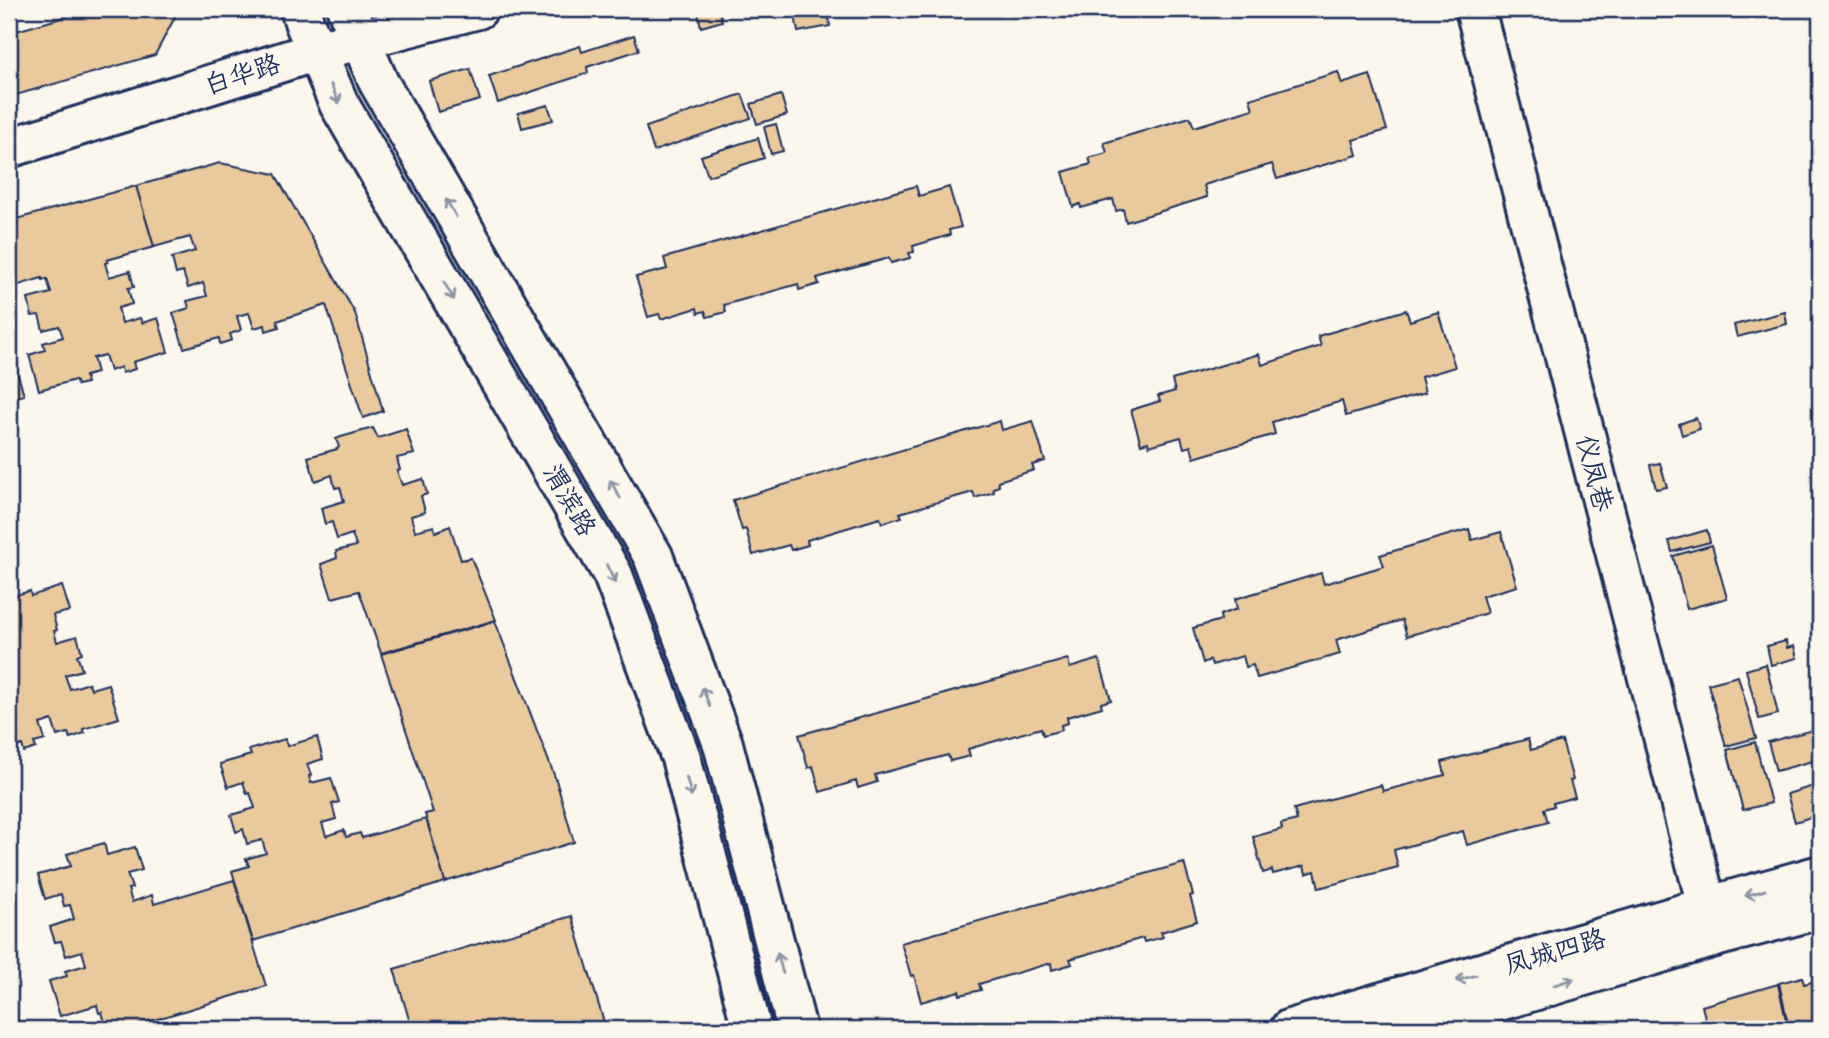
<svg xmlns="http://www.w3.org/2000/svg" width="1829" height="1038" font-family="Sriracha,'LXGW WenKai TC',sans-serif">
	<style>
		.building { fill: #eaca9c; stroke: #1b2f5e; stroke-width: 2 }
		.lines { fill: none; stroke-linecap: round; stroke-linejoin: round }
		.tertiary-casing { stroke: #1b2f5e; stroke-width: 44 }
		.tertiary { stroke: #fbf7ec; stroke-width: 38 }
		.oneway { stroke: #8b93a5 }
		.labels { text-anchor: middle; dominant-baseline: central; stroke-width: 6; stroke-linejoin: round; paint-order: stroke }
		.street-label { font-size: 26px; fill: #1b2f5e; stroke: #fbf7ec }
	</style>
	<rect width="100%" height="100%" fill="#fbf7ec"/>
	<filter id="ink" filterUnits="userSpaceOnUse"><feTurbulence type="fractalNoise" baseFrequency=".0143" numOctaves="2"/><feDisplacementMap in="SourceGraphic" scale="14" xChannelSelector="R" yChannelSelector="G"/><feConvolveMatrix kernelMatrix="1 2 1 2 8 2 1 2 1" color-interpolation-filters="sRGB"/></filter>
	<g filter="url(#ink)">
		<!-- building -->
		<g class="building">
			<path d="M93 9H173L175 17 155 55 9 97V33Z"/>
			<path d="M715 9H719L722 21 701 27 698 13Z"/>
			<path d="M794 9H827L830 26 798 32Z"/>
			<path d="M634 35 639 50 587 67 588 73 498 103 489 76 580 46 582 52Z"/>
			<path d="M470 69 480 100 438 112 429 81Z"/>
			<path d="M1338 72 1342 84 1370 75 1387 130 1353 140 1357 155 1277 179 1272 164 1204 185 1207 197 1126 222 1123 209 1116 211 1113 199 1081 208 1080 204 1073 207 1063 172 1091 164 1089 158 1107 153 1104 143 1190 117 1194 127 1253 109 1250 99Z"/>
			<path d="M742 94 751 118 654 151 646 127Z"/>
			<path d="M781 95 787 115 757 124 751 104Z"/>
			<path d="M548 105 553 120 522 128 518 113Z"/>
			<path d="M776 124 783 151 771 154 764 127Z"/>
			<path d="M758 138 764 158 708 176 701 156Z"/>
			<path d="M220 163 275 174 355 313 383 411 363 418 326 305 277 321 279 327 266 331 265 325 254 328 249 313 237 316 241 330 230 334 232 340 220 344 219 338 184 348 173 313 189 308 187 301 207 296 203 283 188 288 183 272 176 274 172 258 195 251 190 237 154 247 136 186Z"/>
			<path d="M136 186 154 247 107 260 108 262 105 263 109 277 130 271 134 287 128 288 132 304 118 308 122 323 140 318 142 323 158 318 168 352 133 362 135 369 122 373 121 367 110 371 105 355 93 358 97 373 85 376 87 383 77 385 75 380 39 390 29 355 45 350 43 343 63 337 59 326 43 330 39 315 32 316 28 299 51 293 47 279 43 280 42 278 9 288V221Z"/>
			<path d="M916 186 919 196 949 187 961 227 949 230 950 235 913 246 914 252 909 253 910 258 891 263 889 258 817 278 819 284 799 290 798 284 724 305 726 312 707 317 705 311 698 313 697 308 661 319 659 314 648 317 636 277 667 269 664 258Z"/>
			<path d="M1406 310 1410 321 1438 312 1455 367 1421 377 1425 393 1346 416 1342 401 1272 422 1275 434 1194 458 1191 446 1184 448 1181 437 1149 446 1148 442 1141 444 1131 410 1160 401 1158 396 1175 391 1172 380 1259 354 1262 365 1321 346 1318 336Z"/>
			<path d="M1785 312 1787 324 1737 337 1734 325Z"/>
			<path d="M14 361 24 395 9 399V363Z"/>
			<path d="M1696 418 1700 429 1682 435 1679 424Z"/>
			<path d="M1000 421 1002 430 1033 421 1045 461 1032 465 1034 470 998 481 999 486 993 488 994 492 975 498 973 492 900 513 902 517 882 523 880 518 807 540 808 545 791 550 789 545 753 555 746 529 742 530 733 500Z"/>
			<path d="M373 428 378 438 406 429 414 454 397 458 400 470 397 471 402 485 423 479 427 494 421 496 425 512 411 516 415 531 434 526 435 532 450 526 461 560 471 558 496 620 381 653 359 591 332 598 321 564 337 558 336 551 356 546 352 534 337 539 332 522 325 524 321 508 344 501 340 487 335 488 332 475 315 481 308 457 337 449 339 447 336 439 341 437Z"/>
			<path d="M1660 463 1667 487 1656 489 1650 465Z"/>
			<path d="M1469 529 1472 540 1501 532 1517 586 1482 596 1487 613 1407 636 1402 620 1336 640 1340 654 1257 678 1253 665 1246 667 1243 656 1212 665 1210 660 1203 663 1193 628 1221 620 1220 615 1237 609 1235 599 1321 573 1324 584 1384 566 1380 555Z"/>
			<path d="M1707 530 1710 542 1672 552 1669 541Z"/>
			<path d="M1712 545 1727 598 1687 609 1673 556Z"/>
			<path d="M62 586 70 611 53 615 57 630 54 631 57 642 77 636 82 653 77 655 82 670 65 675 70 689 89 683 91 689 108 684 119 718 83 729 85 733 70 738 68 733 57 736 52 720 40 724 45 740 34 743 36 748 24 752 22 745 9 749V597L30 591 31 596Z"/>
			<path d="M495 621 556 780 574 842 445 882 425 814 433 812 381 654Z"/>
			<path d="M1786 641 1787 648 1794 646 1797 658 1771 665 1767 646Z"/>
			<path d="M1068 659 1070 668 1099 659 1111 700 1101 703 1102 707 1067 717 1068 723 1061 725 1062 730 1043 735 1041 728 968 749 970 756 950 761 948 755 875 775 877 782 858 788 856 781 820 792 813 766 808 768 799 735Z"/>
			<path d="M1766 664 1778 714 1759 719 1746 670Z"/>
			<path d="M1738 676 1756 738 1726 746 1708 684Z"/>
			<path d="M1820 728V759L1776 771 1768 742Z"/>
			<path d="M317 737 323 759 307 764 311 775 309 776 311 783 331 778 339 802 332 804 336 819 322 823 326 836 344 830 346 837 360 833 362 838 426 819 445 882 253 941 232 871 249 866 246 859 266 853 262 840 247 844 243 829 236 832 231 815 255 808 250 793 247 794 243 782 228 787 220 764 251 755 249 750 285 739 287 746Z"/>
			<path d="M1528 739 1531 750 1562 741 1573 780 1570 781 1575 797 1553 803 1554 806 1544 809 1548 822 1467 845 1463 831 1394 850 1398 867 1319 888 1315 871 1306 874 1304 866 1273 874 1272 870 1263 873 1253 837 1282 829 1281 824 1297 820 1294 809 1381 785 1383 791 1445 775 1442 762Z"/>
			<path d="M1755 742 1771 803 1743 810 1727 750Z"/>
			<path d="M1820 784V814L1795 822 1787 794Z"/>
			<path d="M104 843 107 855 135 847 142 870 127 874 132 888 128 889 132 902 152 895 154 904 234 880 266 986 124 1029H107L102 1012 99 1013 97 1005 60 1016 49 981 67 976 65 971 86 965 82 951 66 956 61 941 55 942 50 927 74 919 70 905 64 906 61 894 45 899 38 875 71 866 67 854Z"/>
			<path d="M1184 863 1193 895 1190 896 1197 921 1161 932 1163 937 1144 942 1143 938 1070 959 1072 964 1052 970 1051 963 979 984 981 990 960 995 959 991 921 1002 914 975 911 976 901 943Z"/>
			<path d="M572 916 606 1029H412L394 969Z"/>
			<path d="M1802 977 1804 984 1820 980V1029H1789L1779 983Z"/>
			<path d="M1778 984 1788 1029H1708L1702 1006Z"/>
		</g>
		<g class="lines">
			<defs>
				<g id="tertiary">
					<path d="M300 9 305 24 339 104 613 575 681 758 752 1029"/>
					<path d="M347 9 379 83 653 556 723 744 797 1029"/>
					<path d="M1475 9 1715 937"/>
					<path d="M9 148 317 51 478 9"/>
					<path d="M1290 1029 1706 907 1820 875"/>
					<path d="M1405 1029 1715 937 1820 909"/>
				</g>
			</defs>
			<!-- tertiary casing -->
			<use href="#tertiary" class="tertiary-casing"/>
			<!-- tertiary -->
			<use href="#tertiary" class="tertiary"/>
		</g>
		<!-- one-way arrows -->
		<defs><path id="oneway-shaft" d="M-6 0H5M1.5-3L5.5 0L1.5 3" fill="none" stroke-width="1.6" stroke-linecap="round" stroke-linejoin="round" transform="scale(1.75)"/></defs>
		<g class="oneway">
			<use href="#oneway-shaft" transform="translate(335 94) rotate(66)"/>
			<use href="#oneway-shaft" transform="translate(451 208) rotate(-120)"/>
			<use href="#oneway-shaft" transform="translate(449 291) rotate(60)"/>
			<use href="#oneway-shaft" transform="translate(615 489) rotate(-120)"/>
			<use href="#oneway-shaft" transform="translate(611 574) rotate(64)"/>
			<use href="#oneway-shaft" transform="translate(706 697) rotate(-111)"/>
			<use href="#oneway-shaft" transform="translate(689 787) rotate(75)"/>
			<use href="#oneway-shaft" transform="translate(1755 893) rotate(164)"/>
			<use href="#oneway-shaft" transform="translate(780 963) rotate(-105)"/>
			<use href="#oneway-shaft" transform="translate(1466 978) rotate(164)"/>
			<use href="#oneway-shaft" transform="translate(1564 982) rotate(-17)"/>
		</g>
	</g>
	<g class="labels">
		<!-- street labels -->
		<g class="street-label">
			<text transform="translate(242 74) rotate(-18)">白华路</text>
			<text transform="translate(1595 473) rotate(76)">仪凤巷</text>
			<text transform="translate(570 500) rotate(60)">渭滨路</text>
			<text transform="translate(1555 951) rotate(-16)">凤城四路</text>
		</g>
	</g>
	<!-- margin -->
	<rect width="1829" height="1038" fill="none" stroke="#fbf7ec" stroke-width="35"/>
	<rect x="18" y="18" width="1794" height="1003" fill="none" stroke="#1b2f5e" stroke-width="2.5" filter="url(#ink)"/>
</svg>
